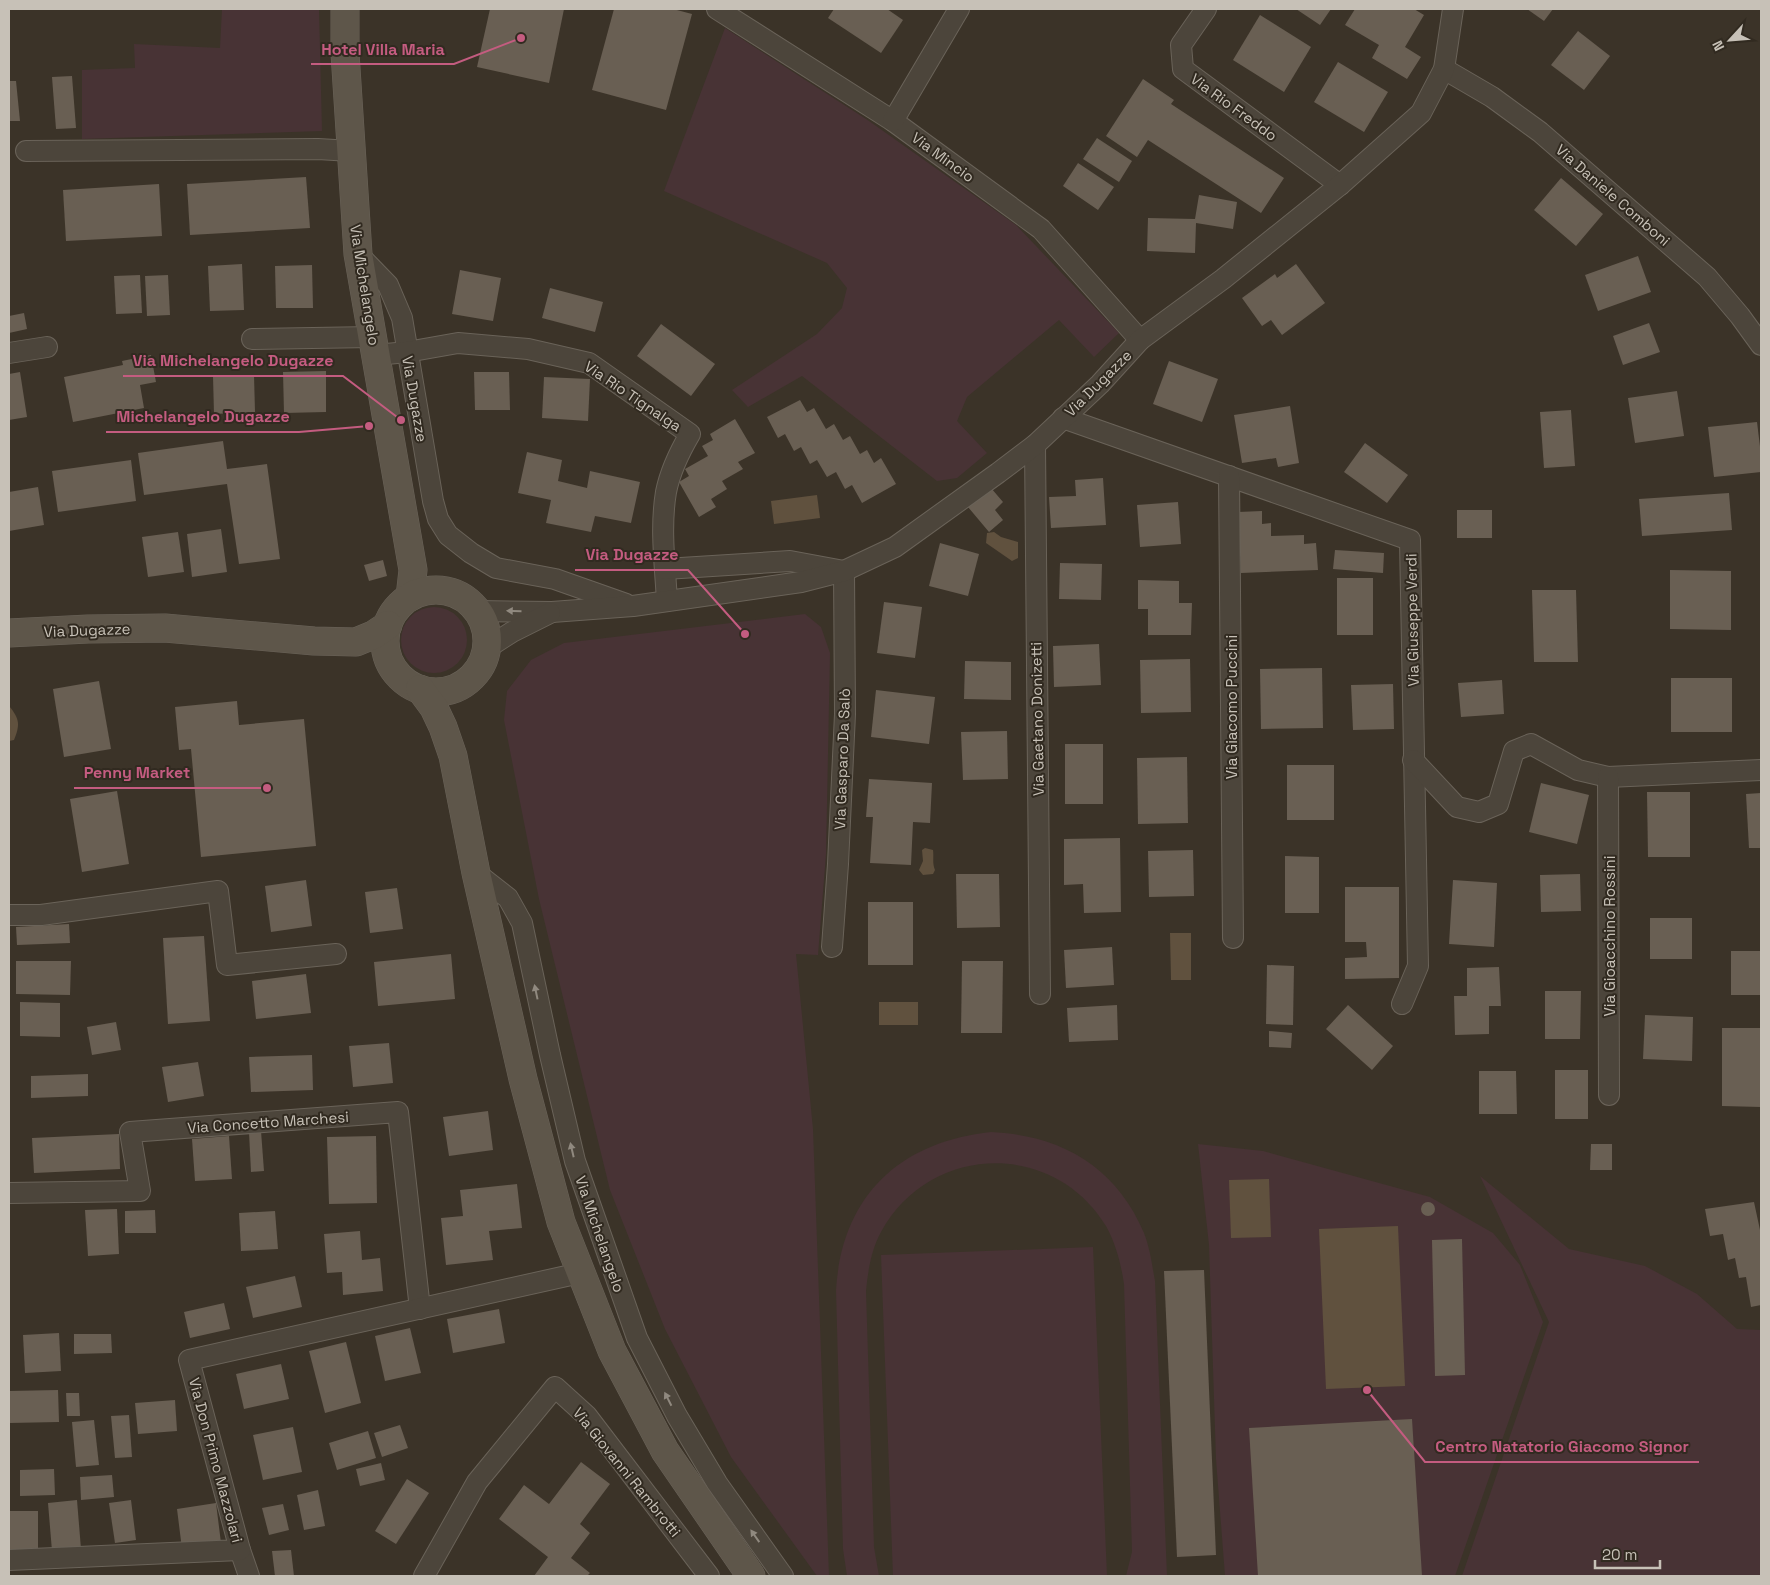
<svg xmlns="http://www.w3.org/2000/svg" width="1770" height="1585" font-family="'Space Grotesk',sans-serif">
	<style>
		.green { fill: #483335 }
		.water { fill: #60513e }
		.building { fill: #695f53 }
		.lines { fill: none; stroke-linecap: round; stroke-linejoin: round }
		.street-casing { stroke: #6a6359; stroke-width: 22 }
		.secondary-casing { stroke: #6a6359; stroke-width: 29 }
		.street { stroke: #4c453b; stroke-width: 20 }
		.secondary { stroke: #5e564a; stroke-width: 28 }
		.oneway { fill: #90897f }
		.labels { text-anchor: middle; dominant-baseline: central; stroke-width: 4; stroke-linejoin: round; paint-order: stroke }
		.street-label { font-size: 15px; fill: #c7c1b7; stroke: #312a20 }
		.leader { fill: none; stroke: #c45c80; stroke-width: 2 }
		.callout-dot { fill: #c45c80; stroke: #312a20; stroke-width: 2 }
		.callout-label { font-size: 16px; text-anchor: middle; font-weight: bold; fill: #c45c80; stroke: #312a20; stroke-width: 4; stroke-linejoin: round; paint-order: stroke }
	</style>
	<rect width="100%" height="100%" fill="#3b3328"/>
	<!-- green -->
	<g class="green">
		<path d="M222 9H319L322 131 82 139V70L135 68 134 44 220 48Z"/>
		<path d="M725 28 869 121 1016 225 1119 333 1094 357 1059 320 967 397 957 421 987 453 957 478 937 481 802 376 748 407 732 390 817 334 842 308 847 288 827 263 664 191Z"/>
		<circle cx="434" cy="640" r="33"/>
		<path d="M805 614 821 627 830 653 826 854 818 955 796 954 813 1129 829 1576H817L731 1457 665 1329 610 1190 539 899 504 720 507 691 531 660 564 643Z"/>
		<path d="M991 1132C1060 1135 1116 1166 1144 1233 1150 1248 1152 1265 1155 1281L1167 1576H1126L1132 1552 1124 1284C1121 1264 1116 1244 1106 1226 1053 1139 929 1144 881 1232 871 1250 868 1271 866 1291L874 1547 879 1576H847L843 1549 836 1290C842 1196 899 1142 991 1132Z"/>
		<path d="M1198 1144 1263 1151 1430 1197 1493 1233 1520 1265 1543 1322 1455 1576H1225L1216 1459 1209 1245Z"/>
		<path d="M1480 1176 1569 1249 1645 1266 1697 1294 1737 1329 1761 1330V1576H1462L1549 1322Z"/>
		<path d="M1093 1247 1107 1576H893L881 1255Z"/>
	</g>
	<!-- water -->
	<g class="water">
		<path d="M817 495 820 518 774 524 771 501Z"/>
		<path d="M994 532 1001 537 1018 542V558L1012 561 986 543 987 533Z"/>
		<path d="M9 706C20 719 20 725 14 740L9 741Z"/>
		<path d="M925 848 933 850C934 858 932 863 935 870L933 874 923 875 919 870 923 861 922 850Z"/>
		<path d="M1170 933H1191V980H1171Z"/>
		<rect x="879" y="1002" width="39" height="23"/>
		<path d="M1269 1179 1271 1237 1231 1238 1229 1180Z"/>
		<path d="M1398 1226 1405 1386 1326 1389 1319 1229Z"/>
	</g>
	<!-- building -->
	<g class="building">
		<path d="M490 9H564L549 83 477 67Z"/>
		<path d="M614 9H673L692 14 666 110 592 90Z"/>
		<path d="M834 9H887L903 20 881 53 828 18Z"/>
		<path d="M1296 9H1331L1320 25Z"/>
		<path d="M1355 9H1414L1424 15 1405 47 1421 57 1407 79 1372 58 1379 45 1345 25Z"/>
		<path d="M1527 9H1553L1544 21Z"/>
		<path d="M1260 15 1311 47 1284 92 1233 60Z"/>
		<path d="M1578 31 1610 56 1584 90 1551 65Z"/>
		<path d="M1338 62 1388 92 1364 132 1314 102Z"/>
		<path d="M72 76 76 128 56 129 52 77Z"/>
		<path d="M1143 79 1174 100 1171 104 1284 178 1261 213 1148 140 1137 157 1106 136Z"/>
		<path d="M9 81H16L20 121H9Z"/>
		<path d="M1097 138 1132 161 1119 182 1083 159Z"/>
		<path d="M1078 163 1114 187 1098 210 1063 186Z"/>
		<path d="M306 177 310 228 190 235 187 184Z"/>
		<path d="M1561 178 1603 214 1576 246 1534 210Z"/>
		<path d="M159 184 162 236 66 241 63 190Z"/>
		<path d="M1199 195 1237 202 1233 229 1196 223 1195 253 1147 251 1148 218 1195 219Z"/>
		<path d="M1638 256 1651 292 1598 311 1585 275Z"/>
		<path d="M242 264 244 310 210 311 208 266Z"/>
		<path d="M1296 264 1325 303 1282 335 1271 320 1262 326 1242 298 1275 274 1277 278Z"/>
		<path d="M312 265 313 308H276L275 266Z"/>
		<path d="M460 270 501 278 493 321 452 314Z"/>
		<path d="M140 275 142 313 116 314 114 276Z"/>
		<path d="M168 275 170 315 147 316 145 276Z"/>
		<path d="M550 288 603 302 595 332 542 318Z"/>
		<path d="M24 313 27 329 9 333V316Z"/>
		<path d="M1649 323 1660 352 1623 365 1613 336Z"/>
		<path d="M661 324 715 364 691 396 637 356Z"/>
		<path d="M151 355 156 382 140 385 144 408 73 422 64 377 123 365 122 361Z"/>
		<path d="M1169 361 1218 379 1202 422 1153 404Z"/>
		<path d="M326 371V412L284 413 283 372Z"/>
		<path d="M20 372 27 417 9 420V374Z"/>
		<path d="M474 372H509L510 410H475Z"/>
		<path d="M254 375 255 412 214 414 213 376Z"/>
		<path d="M544 377 590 379 588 421 542 418Z"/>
		<path d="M1677 391 1684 436 1635 443 1628 398Z"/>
		<path d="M800 400 807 412 814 408 826 429 834 424 843 440 850 436 860 454 867 450 874 463 881 458 896 484 862 503 852 485 845 489 836 472 827 477 817 460 810 464 801 447 794 451 785 434 778 438 767 417Z"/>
		<path d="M1290 406 1299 463 1278 467 1276 458 1242 463 1234 415Z"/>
		<path d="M1571 410 1575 466 1544 468 1540 412Z"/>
		<path d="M735 419 755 453 738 462 743 469 722 481 727 489 711 499 716 507 699 517 679 482 689 476 685 469 708 456 702 446 713 440 710 434Z"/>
		<path d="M1757 422 1761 455V472L1714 477 1708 427Z"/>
		<path d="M223 441 227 469 267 464 280 559 239 564 227 484 144 495 138 453Z"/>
		<path d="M1365 443 1408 475 1387 503 1344 472Z"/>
		<path d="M527 452 562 460 558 481 587 488 590 471 640 482 631 523 595 516 591 532 546 523 551 500 518 493Z"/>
		<path d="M131 460 136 501 58 512 52 471Z"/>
		<path d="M1103 478 1106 525 1051 528 1049 497 1076 496 1075 480Z"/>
		<path d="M38 487 44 525 9 531V492Z"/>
		<path d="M991 488 1003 502 995 510 1003 520 989 532 968 507Z"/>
		<path d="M1729 493 1732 530 1642 536 1639 499Z"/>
		<path d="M1178 502 1181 544 1140 547 1137 505Z"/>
		<rect x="1457" y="510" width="35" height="28"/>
		<path d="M1262 511V524L1271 523V536L1304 535V544L1316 543 1318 570 1241 573 1238 512Z"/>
		<path d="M221 529 227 572 192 577 187 534Z"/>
		<path d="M178 532 184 572 148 577 142 537Z"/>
		<path d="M940 543 979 554 968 596 929 586Z"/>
		<path d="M1335 550 1384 553 1383 573 1333 569Z"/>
		<path d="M383 560 387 576 369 581 364 565Z"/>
		<path d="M1060 563 1102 564 1101 600 1059 599Z"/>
		<path d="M1670 570 1731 571V630L1670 629Z"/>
		<rect x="1337" y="578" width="36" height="57"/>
		<path d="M1138 580 1179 581V603H1192L1191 635H1148V609H1138Z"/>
		<path d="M1532 590H1576L1578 662H1534Z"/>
		<path d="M884 602 922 607 915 658 877 653Z"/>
		<path d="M1099 644 1101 685 1054 687 1053 646Z"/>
		<path d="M1190 659 1191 712 1141 713 1140 660Z"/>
		<path d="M965 661 1011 662V700L964 699Z"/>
		<path d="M1322 668 1323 728 1261 729 1260 669Z"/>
		<rect x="1671" y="678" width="61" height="54"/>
		<path d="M1502 680 1504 714 1461 717 1458 683Z"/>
		<path d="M99 681 111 749 64 757 53 689Z"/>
		<path d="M1393 684 1394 729 1353 730 1351 685Z"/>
		<path d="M876 690 935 697 929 744 871 737Z"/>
		<path d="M237 701 239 725 304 719 316 846 201 857 191 749 179 750 175 707Z"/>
		<path d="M1007 731 1008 779 963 780 961 732Z"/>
		<rect x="1065" y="744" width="38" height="60"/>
		<path d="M1187 757 1188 823 1138 824 1137 758Z"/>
		<rect x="1287" y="765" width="47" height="55"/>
		<path d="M869 779 932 783 930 823 913 822 911 865 870 863 873 817H866Z"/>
		<path d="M1541 783 1589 795 1577 844 1529 832Z"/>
		<path d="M117 791 129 864 82 872 70 799Z"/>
		<path d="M1647 792H1690V857H1648Z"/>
		<path d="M1761 793V848H1749L1746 794Z"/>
		<path d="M1120 838 1121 912 1084 913 1083 884 1064 885V839Z"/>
		<path d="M1193 850 1194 896 1149 897 1148 851Z"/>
		<path d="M1285 856 1319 857V913H1285Z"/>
		<path d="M956 874H999L1000 927 957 928Z"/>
		<path d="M1580 874 1581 911 1541 912 1540 875Z"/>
		<path d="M306 880 312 926 271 932 265 886Z"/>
		<path d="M1453 880 1497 883 1494 947 1449 944Z"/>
		<path d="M1345 887H1399V978L1345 979V958L1367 957 1366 942H1345Z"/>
		<path d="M397 888 403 929 370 933 365 892Z"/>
		<rect x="868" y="902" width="45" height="63"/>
		<rect x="1650" y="918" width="42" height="41"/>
		<path d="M69 924 70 943 17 945 16 927Z"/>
		<path d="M204 936 210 1021 168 1024 163 938Z"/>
		<path d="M1112 947 1114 985 1066 988 1064 950Z"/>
		<rect x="1731" y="951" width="30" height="44"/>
		<path d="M451 954 455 999 378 1006 374 962Z"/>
		<path d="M16 961H71L70 995 16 994Z"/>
		<path d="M962 961H1003L1002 1033H961Z"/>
		<path d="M1267 965 1294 966 1293 1025 1266 1024Z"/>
		<path d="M1499 967 1501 1006H1489V1034L1455 1035 1454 996H1467V968Z"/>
		<path d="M306 974 311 1013 256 1019 252 981Z"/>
		<path d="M1545 991H1581L1580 1039H1545Z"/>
		<path d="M20 1002 60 1003V1037L20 1036Z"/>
		<path d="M1117 1005 1118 1040 1069 1042 1067 1008Z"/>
		<path d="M1348 1005 1393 1046 1372 1070 1326 1029Z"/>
		<path d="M1645 1015 1693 1017 1692 1061 1643 1059Z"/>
		<path d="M116 1022 121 1050 92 1055 87 1027Z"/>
		<path d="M1722 1028H1761V1107L1722 1106Z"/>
		<path d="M1269 1031 1292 1033 1291 1048 1269 1047Z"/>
		<path d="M389 1043 393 1083 353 1087 349 1046Z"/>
		<path d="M312 1055 313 1090 251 1092 249 1057Z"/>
		<path d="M198 1062 204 1096 168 1102 162 1067Z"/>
		<rect x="1555" y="1070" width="33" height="49"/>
		<path d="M1479 1071H1516L1517 1114H1479Z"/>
		<path d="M88 1074V1096L31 1098V1076Z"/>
		<path d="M488 1111 493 1150 449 1156 443 1117Z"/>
		<path d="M261 1131 264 1171 251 1172 249 1132Z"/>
		<path d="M119 1134 120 1169 34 1173 32 1138Z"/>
		<path d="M229 1136 232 1179 195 1181 192 1139Z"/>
		<path d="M376 1136 377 1203 329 1204 327 1137Z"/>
		<path d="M1591 1144H1612V1170H1590Z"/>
		<path d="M517 1184 522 1228 489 1231 493 1260 446 1265 441 1218 463 1216 460 1190Z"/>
		<circle cx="1428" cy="1209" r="7"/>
		<path d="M1754 1202 1760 1230H1761V1305L1751 1307 1746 1277 1739 1278 1735 1258 1728 1260 1723 1234 1710 1236 1705 1209Z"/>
		<path d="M117 1209 119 1254 88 1256 85 1210Z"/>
		<path d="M155 1210 156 1233H125V1211Z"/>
		<path d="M275 1211 278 1249 241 1251 239 1213Z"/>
		<path d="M360 1231 362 1260 380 1258 383 1291 343 1295 342 1272 327 1273 324 1234Z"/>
		<path d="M1462 1239 1465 1375 1435 1376 1432 1240Z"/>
		<path d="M1204 1270 1216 1555 1177 1557 1164 1271Z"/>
		<path d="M295 1276 302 1307 253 1318 246 1287Z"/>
		<path d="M224 1303 230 1329 190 1338 184 1312Z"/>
		<path d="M499 1309 505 1343 453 1353 447 1319Z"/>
		<path d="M410 1328 421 1373 385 1381 375 1336Z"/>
		<path d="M59 1333 61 1371 25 1373 23 1335Z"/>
		<path d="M74 1334H111L112 1353 74 1354Z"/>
		<path d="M346 1342 361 1403 325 1413 309 1351Z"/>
		<path d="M281 1364 289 1399 244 1409 236 1374Z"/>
		<path d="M58 1390 59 1422 9 1423V1391Z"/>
		<path d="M66 1393H79L80 1416H67Z"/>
		<path d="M175 1400 177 1431 138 1434 135 1403Z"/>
		<path d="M129 1415 132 1457 115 1458 111 1416Z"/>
		<path d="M1412 1419 1422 1576H1258L1249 1428Z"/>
		<path d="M94 1420 99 1465 76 1467 72 1422Z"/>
		<path d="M400 1425 408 1448 382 1457 374 1433Z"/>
		<path d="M293 1427 302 1472 263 1480 253 1435Z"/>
		<path d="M368 1431 376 1458 337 1470 329 1443Z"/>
		<path d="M581 1462 610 1484 580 1524 590 1533 571 1558 590 1573 587 1576H534L548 1557 499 1519 524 1485 549 1504Z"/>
		<path d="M381 1463 385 1480 360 1486 356 1469Z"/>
		<path d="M54 1469 55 1495 20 1496V1470Z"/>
		<path d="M112 1475 114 1497 81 1500 80 1477Z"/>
		<path d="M407 1479 429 1493 396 1544 375 1531Z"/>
		<path d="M318 1490 325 1526 304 1530 297 1495Z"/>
		<path d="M77 1500 81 1549 52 1551 48 1503Z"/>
		<path d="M131 1500 136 1540 115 1543 109 1503Z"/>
		<path d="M216 1503 221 1543 182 1549 177 1509Z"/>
		<path d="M283 1504 289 1530 269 1535 262 1508Z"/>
		<rect x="9" y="1511" width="29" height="38"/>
		<path d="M291 1550 294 1576H275L272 1551Z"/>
	</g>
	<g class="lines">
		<defs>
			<g id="street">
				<path d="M717 9 893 121 1041 229 1140 340"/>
				<path d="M1206 9 1181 45 1183 69 1340 185"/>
				<path d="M1444 69 1492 97 1540 132 1707 277 1740 316 1761 345"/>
				<path d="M893 121 959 9"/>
				<path d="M26 151 318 149 351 151"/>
				<path d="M358 254 388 285 402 318 433 501 438 519 448 535 471 553 496 568 555 579 626 604"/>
				<path d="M252 339 372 337"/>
				<path d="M9 353 47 347"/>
				<path d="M376 355 407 352 458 343 528 349 589 363 690 434C680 451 670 472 666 492 660 528 665 565 667 601"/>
				<path d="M1063 418 1410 540 1418 966 1402 1004"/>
				<path d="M1035 445 1040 994"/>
				<path d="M1229 476 1233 938"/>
				<path d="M665 569 790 561 844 571 845 714 838 864 832 947"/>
				<path d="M477 611 552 612 633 606 801 582 844 571 895 547 998 473 1035 445 1100 384 1140 340 1223 279 1340 185 1421 113 1444 69 1453 9"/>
				<path d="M487 648 512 632 550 613"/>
				<path d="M1413 760 1457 807 1479 812 1498 804 1514 751 1531 744 1578 770 1608 777 1761 770"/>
				<path d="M1608 777 1609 1095"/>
				<path d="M476 873 508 898 522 923 550 1055 575 1161 637 1338 677 1416 717 1483 783 1576"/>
				<path d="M9 915H41L218 891 227 965 336 954"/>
				<path d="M9 1193 140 1191 130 1132 398 1112 420 1309"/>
				<path d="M240 1550 249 1576"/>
				<path d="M9 1560 240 1550 189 1360 580 1273"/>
				<path d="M424 1576 477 1482 555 1387 587 1416 709 1576"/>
			</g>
			<g id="secondary">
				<path d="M345 9V53L358 254 413 570 410 597"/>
				<circle cx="436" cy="641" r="51"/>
				<path d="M9 633 88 629 165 628 314 641 356 642 373 635 388 625"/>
				<path d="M420 689 434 708 443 727 453 756 476 873 523 1079 561 1222 612 1351 665 1451 751 1576"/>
			</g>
		</defs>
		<!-- street casing -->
		<use href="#street" class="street-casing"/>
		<!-- secondary casing -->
		<use href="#secondary" class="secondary-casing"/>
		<!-- street -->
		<use href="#street" class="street"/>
		<!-- secondary -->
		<use href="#secondary" class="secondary"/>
	</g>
	<!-- one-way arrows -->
	<defs><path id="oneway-solid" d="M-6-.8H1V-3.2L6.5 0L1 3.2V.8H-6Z" transform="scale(1.25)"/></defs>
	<g class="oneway">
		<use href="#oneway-solid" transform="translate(514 611) rotate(-178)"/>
		<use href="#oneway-solid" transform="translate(536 992) rotate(-102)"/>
		<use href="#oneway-solid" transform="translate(572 1150) rotate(-103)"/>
		<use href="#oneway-solid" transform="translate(668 1399) rotate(-117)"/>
		<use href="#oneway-solid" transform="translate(755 1536) rotate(-125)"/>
	</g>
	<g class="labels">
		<!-- street labels -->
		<g class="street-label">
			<text transform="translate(1234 107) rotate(36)">Via Rio Freddo</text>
			<text transform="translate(943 157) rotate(36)">Via Mincio</text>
			<text transform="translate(1613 195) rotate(41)">Via Daniele Comboni</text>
			<text transform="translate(365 285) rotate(81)">Via Michelangelo</text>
			<text transform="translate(1098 383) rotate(-45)">Via Dugazze</text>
			<text transform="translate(633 396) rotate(34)">Via Rio Tignalga</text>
			<text transform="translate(415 399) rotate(80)">Via Dugazze</text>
			<text transform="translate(1412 620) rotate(-91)">Via Giuseppe Verdi</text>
			<text transform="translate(87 630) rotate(-2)">Via Dugazze</text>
			<text transform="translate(1231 707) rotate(-90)">Via Giacomo Puccini</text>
			<text transform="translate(1037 719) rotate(-91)">Via Gaetano Donizetti</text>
			<text transform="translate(842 759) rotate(-88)">Via Gasparo Da Salò</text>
			<text transform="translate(1609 936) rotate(-90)">Via Gioacchino Rossini</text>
			<text transform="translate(268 1122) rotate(-4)">Via Concetto Marchesi</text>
			<text transform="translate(600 1234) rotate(71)">Via Michelangelo</text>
			<text transform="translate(216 1460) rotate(75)">Via Don Primo Mazzolari</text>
			<text transform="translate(627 1472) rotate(51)">Via Giovanni Rambrotti</text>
		</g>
	</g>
	<!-- callouts -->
	<path class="leader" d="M521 38L454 64H311M401 420L343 376H123M369 426L299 432H106M745 634L688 570H575M267 788L201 788H74M1367 1390L1425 1462H1699"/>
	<g class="callout-dot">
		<circle cx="521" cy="38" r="5"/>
		<circle cx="401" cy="420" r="5"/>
		<circle cx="369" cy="426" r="5"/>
		<circle cx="745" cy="634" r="5"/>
		<circle cx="267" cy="788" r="5"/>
		<circle cx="1367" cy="1390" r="5"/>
	</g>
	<g class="callout-label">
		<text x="383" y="55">Hotel Villa Maria</text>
		<text x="233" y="366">Via Michelangelo Dugazze</text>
		<text x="203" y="422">Michelangelo Dugazze</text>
		<text x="632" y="560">Via Dugazze</text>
		<text x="137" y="778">Penny Market</text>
		<text x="1562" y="1452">Centro Natatorio Giacomo Signor</text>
	</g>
	<!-- border -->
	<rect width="1770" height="1585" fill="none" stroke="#c7c1b7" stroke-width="20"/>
	<!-- north arrow -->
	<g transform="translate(1730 40) rotate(244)" stroke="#312a20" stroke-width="4" paint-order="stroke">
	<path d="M0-4L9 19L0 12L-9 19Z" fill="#c7c1b7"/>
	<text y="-8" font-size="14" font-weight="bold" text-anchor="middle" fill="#c7c1b7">N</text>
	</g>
	<!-- scale -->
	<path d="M1595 1560v8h65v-8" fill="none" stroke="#c7c1b7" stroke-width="2.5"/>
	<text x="1602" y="1560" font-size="15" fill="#c7c1b7" stroke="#312a20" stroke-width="4" paint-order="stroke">20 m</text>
</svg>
